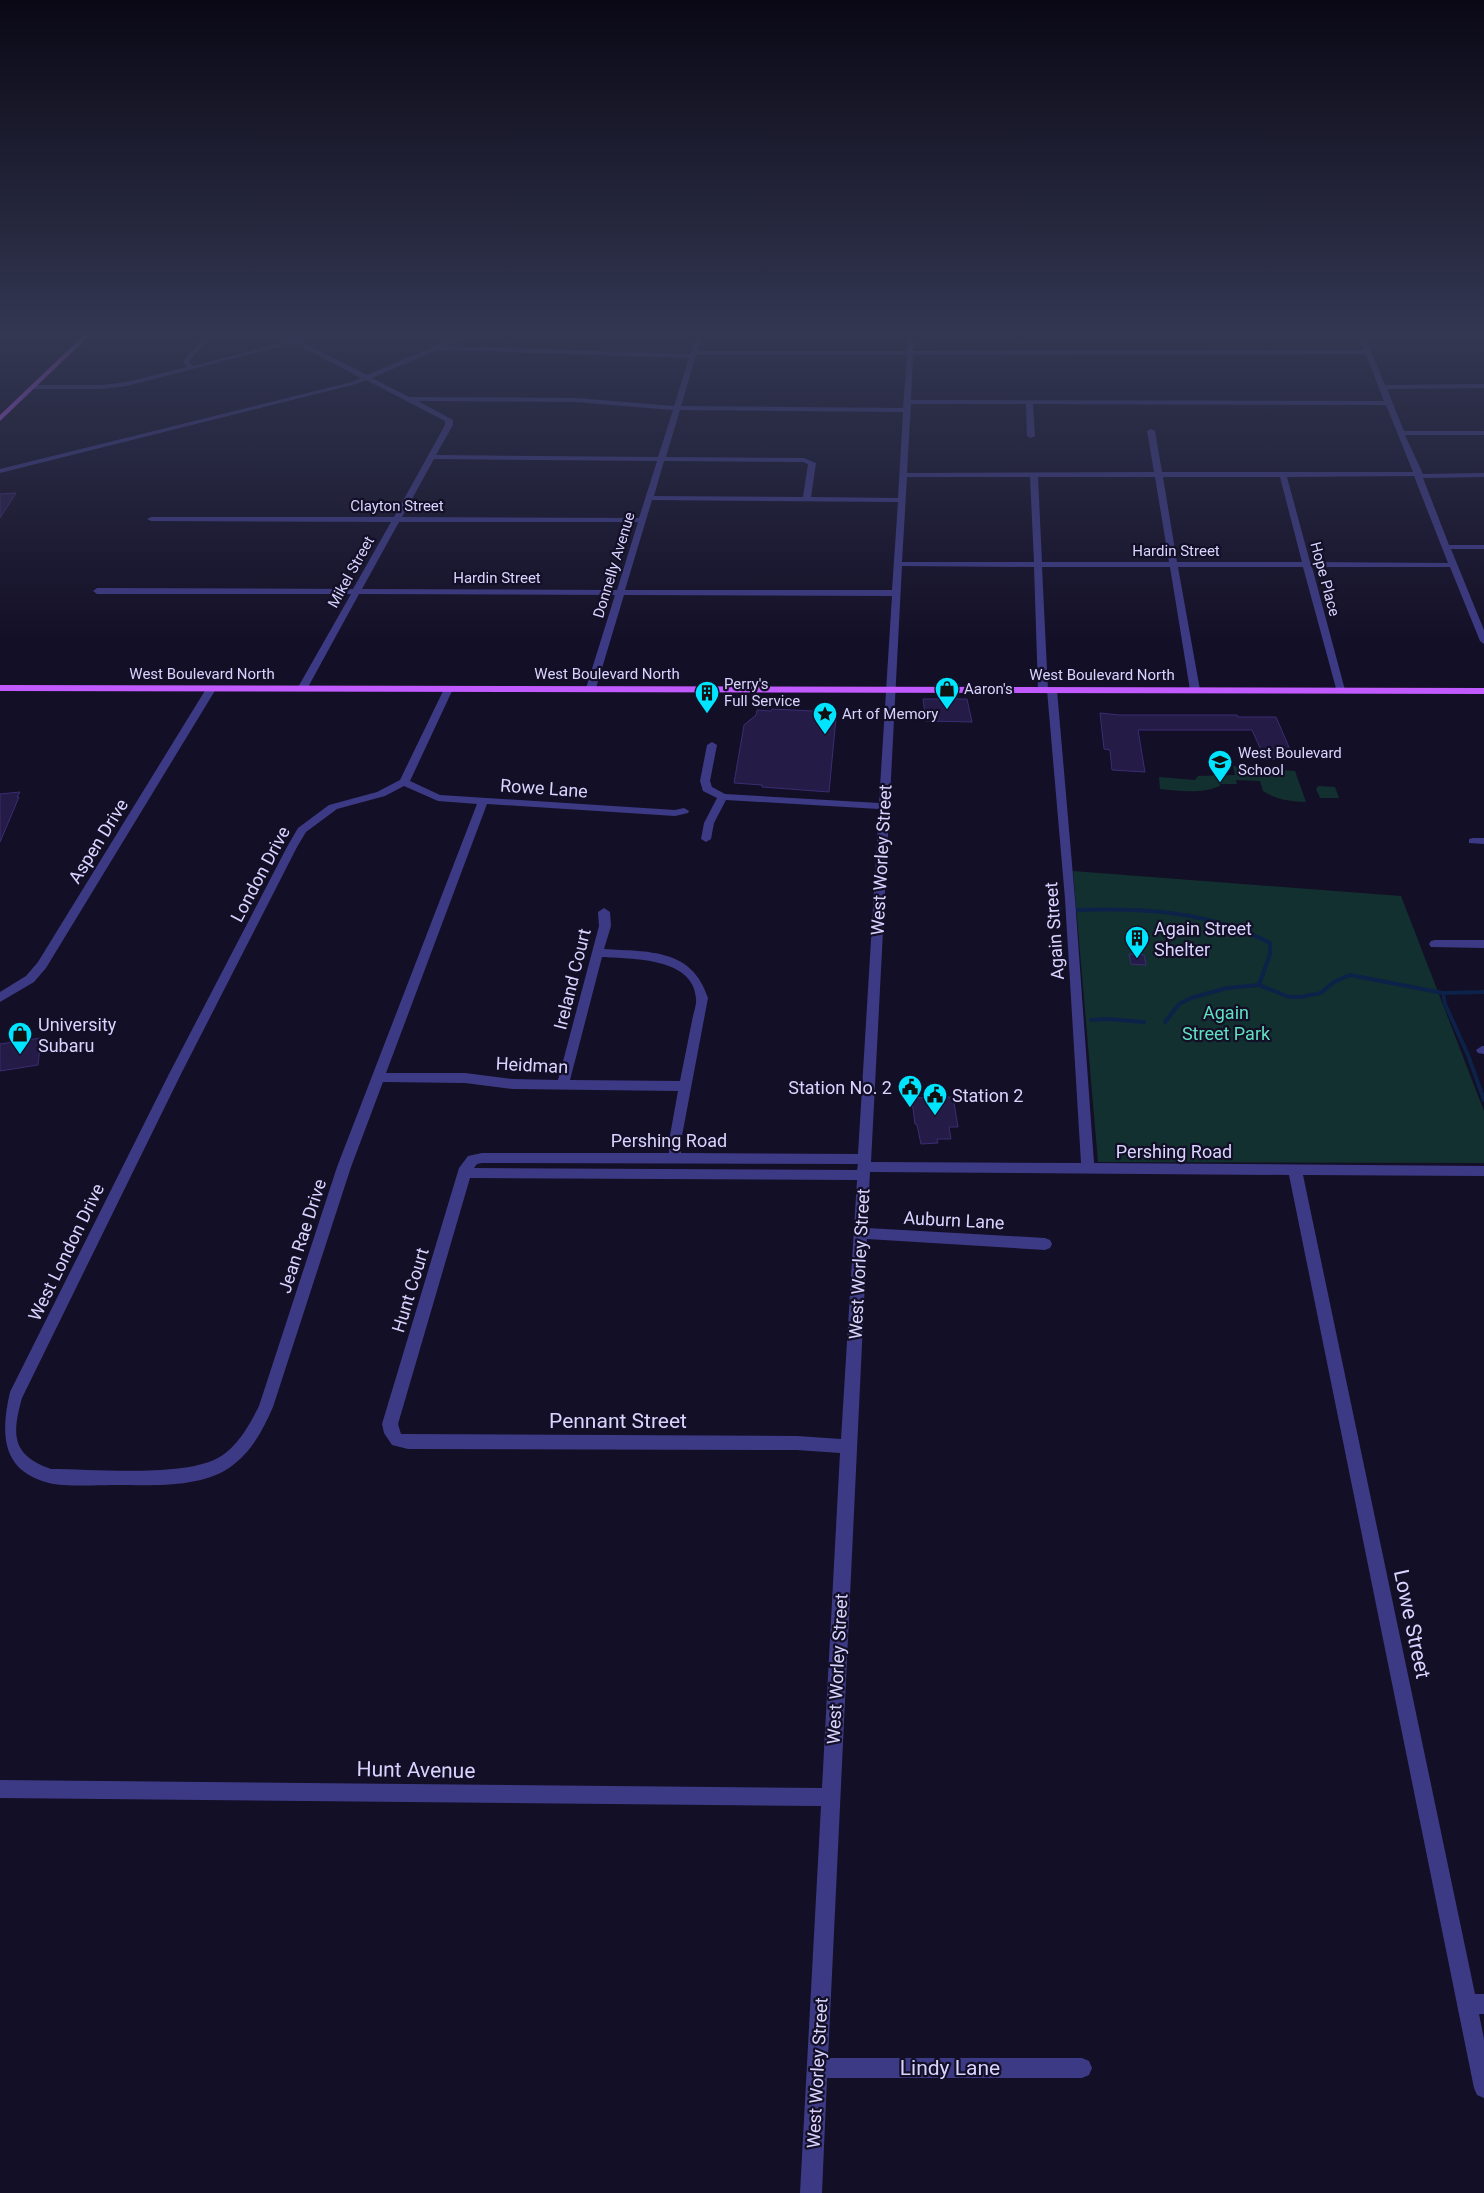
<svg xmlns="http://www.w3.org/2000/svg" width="1484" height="2193" font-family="Roboto,sans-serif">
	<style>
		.green { fill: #12302f }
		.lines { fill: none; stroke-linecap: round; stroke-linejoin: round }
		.stream { stroke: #0c2248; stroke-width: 4 }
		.building { fill: #241b47; stroke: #3b2d73 }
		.minor { fill: #3d3a85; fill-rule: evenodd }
		.major { fill: #c25bff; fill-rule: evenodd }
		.labels { text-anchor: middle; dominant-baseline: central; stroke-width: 4.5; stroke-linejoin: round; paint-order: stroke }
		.far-street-label { font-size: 15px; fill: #d9d4ff; stroke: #130f26 }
		.far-poi-label { font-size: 15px; fill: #d9d4ff; stroke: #130f26; text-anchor: start }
		.street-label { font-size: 18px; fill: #d9d4ff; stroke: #130f26 }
		.poi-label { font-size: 18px; fill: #d9d4ff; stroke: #130f26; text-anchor: start }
		.park-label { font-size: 18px; fill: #5fe0c0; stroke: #130f26 }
		.near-street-label { font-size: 21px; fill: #d9d4ff; stroke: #130f26 }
	</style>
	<rect width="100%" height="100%" fill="#130f26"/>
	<!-- green -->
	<g class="green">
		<path d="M1233 766 1295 771 1306 802C1290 801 1277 800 1263 791L1260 781 1236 780 1237 784H1220V786C1202 794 1179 791 1160 789L1159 777 1195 780 1198 776 1235 775Z"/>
		<path d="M1318 786 1335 787 1339 798H1320L1316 789Z"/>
		<path d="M1073 871 1401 896 1484 1111V1163L1098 1162Z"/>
	</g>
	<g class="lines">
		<!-- stream -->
		<g class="stream">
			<path d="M1049 905 1060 909"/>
			<path d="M1076 910C1144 908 1209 911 1270 943V954L1259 985"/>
			<path d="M1484 992 1443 993 1445 1004 1468 1055 1484 1100"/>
			<path d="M1091 1020 1108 1019 1144 1022"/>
			<path d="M1165 1022 1179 1004 1191 998 1227 988 1259 985 1289 997H1301L1321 993 1334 982 1350 975 1443 993"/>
		</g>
	</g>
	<!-- building -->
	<g class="building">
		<path d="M16 493 0 518V494Z"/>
		<path d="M923 699H967L972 722 926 721Z"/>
		<path d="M772 709 832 712 831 718H836L829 792 762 787V785L734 783 744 725 756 715 757 710 771 711Z"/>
		<path d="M1100 713 1119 715H1237L1238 717H1276L1294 759H1265L1252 730H1138L1145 772 1112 770 1110 750 1104 749Z"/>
		<path d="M20 792 17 797H19L0 842V794Z"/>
		<path d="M1129 954 1144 955 1146 965 1131 964Z"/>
		<path d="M41 1038 38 1065 0 1071V1044Z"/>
		<path d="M953 1097 958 1127H949L951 1139H937L938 1143 921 1144 917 1125 915 1124 913 1108 906 1098Z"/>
	</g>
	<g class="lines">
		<!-- minor -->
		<g class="minor">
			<path d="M206 336H212L191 359 189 362 193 366 289 341 282 336H289L295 339 312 336 300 341 367 375 459 336H466L445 346 690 354 696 336H702L698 351H907L908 336H914L913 351 1364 350 1359 336H1406L1403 338H1366L1385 385 1484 384V388L1387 389 1404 431H1484V435H1405L1423 474 1484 473V477L1423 478 1449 545H1484V549H1451L1484 630V644L1480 641 1450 567H1312L1345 690 1340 693 1337 692 1303 567H1178L1200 690 1195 693 1190 690 1170 567H1042L1048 690 1052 687 1057 690 1075 899 1094 1163 1484 1166V1176L1303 1175 1475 1994H1484V2014H1479L1484 2039V2098L1477 2095 1474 2088 1289 1175 870 1172 867 1228 1045 1238 1050 1240 1052 1244 1050 1248 1045 1250 867 1239 828 2058H1082L1089 2061 1092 2068 1089 2075 1082 2078H827L822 2193H800L821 1806 0 1798V1780L822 1788 840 1453 797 1450 408 1449 392 1445 384 1433 382 1424 459 1168 468 1156 482 1153H669V1141L678 1091 513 1089 465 1083 383 1082 351 1167 273 1407C263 1430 251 1453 229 1468 199 1488 153 1485 118 1485 100 1485 65 1487 49 1483 2 1471 0 1435 10 1392L169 1074 287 847 298 828 329 805 377 792 400 780 445 687H451L453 689 410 781 440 795 675 810 684 808 689 811 688 813 675 816 487 804 386 1073H465L513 1079 558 1080 599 926 598 912 604 908 610 912 611 926 604 949C649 952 692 948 708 998L681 1141V1153L858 1154 879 809 726 800 714 823 711 839 706 842 701 839 704 823 717 798 703 791 700 781 707 745 712 742 717 745 710 781 712 787 725 794 879 803 892 596 624 595 596 688 591 691 586 688 615 595 359 594 307 689 305 691H299L297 689 351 594H97L93 591 97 588 353 589 391 522 151 521 147 519 151 517H394L445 425V421L366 380 356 384 0 473V469L352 382 361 378 294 343 127 386 102 389H33L30 387 33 385H102L127 382 187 367 183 362 185 358ZM437 350H438L689 358 674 406 575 398 409 397 372 378ZM1366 354 1384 401 911 400 913 355ZM696 355H907L903 408 681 406ZM418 401 575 402 673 410 658 457 436 455 453 425V420ZM911 404H1026L1027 436 1031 438 1035 436 1033 404 1386 405 1413 472H1162L1155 431 1151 429 1147 431 1154 472 907 473ZM680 410 903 412 898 498 811 497 816 463 804 458 666 457ZM434 459 657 461 639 518 402 517ZM664 461 803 462 808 464 803 497 654 496ZM1414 476 1448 563 1310 562 1287 477ZM907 477H1030L1034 562H902ZM1038 477H1155L1169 562H1042ZM1163 477H1280L1302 562H1177ZM652 500 898 502 892 590H625ZM399 522H638L617 590 362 589ZM902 566 1034 567 1038 690 1043 693 1047 690 1065 899 1081 1163 871 1162ZM404 786 438 801 477 804 337 1167 259 1406C249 1426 236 1449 216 1459 180 1477 92 1469 51 1469 11 1455 12 1434 22 1398L181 1074 297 847 306 832 337 809 385 796ZM602 957C631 959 693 957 696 998 697 1005 693 1014 692 1021 688 1041 684 1061 680 1081L570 1080ZM482 1163 858 1164 857 1170 474 1168 477 1164ZM470 1178 857 1180 841 1439 797 1436 401 1434 398 1424Z"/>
			<path d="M211 686 216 689 46 968 34 982 0 1002V992L26 976 38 962 206 689Z"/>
			<path d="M1473 838H1484V844L1469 843V839Z"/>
			<path d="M1435 940H1484V948L1431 947 1429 944 1431 941Z"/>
			<path d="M1482 1046H1484V1054L1478 1053 1476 1050Z"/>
		</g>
		<!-- major -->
		<g class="major">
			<path d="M83 336H89L0 421V415Z"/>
			<path d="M0 685 1484 688V694L0 691Z"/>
		</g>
	</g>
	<!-- sky -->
	<linearGradient id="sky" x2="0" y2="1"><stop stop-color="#0a0815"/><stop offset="0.52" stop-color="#333752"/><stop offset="1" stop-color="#333752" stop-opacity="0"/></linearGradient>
	<rect width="1484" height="643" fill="url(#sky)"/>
	<!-- icons -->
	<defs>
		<symbol id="shop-pin" viewBox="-11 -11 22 30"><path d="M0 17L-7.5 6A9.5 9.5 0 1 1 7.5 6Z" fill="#00e5ff" stroke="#130f26"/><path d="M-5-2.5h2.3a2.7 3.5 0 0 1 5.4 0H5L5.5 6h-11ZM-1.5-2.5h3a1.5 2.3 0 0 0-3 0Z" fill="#111"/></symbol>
		<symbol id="building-pin" viewBox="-11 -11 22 30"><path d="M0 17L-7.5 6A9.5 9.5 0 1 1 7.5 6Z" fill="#00e5ff" stroke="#130f26"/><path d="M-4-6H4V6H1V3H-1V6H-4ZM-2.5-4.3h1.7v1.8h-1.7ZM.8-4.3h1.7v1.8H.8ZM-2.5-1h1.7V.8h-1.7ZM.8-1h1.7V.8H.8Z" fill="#111"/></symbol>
		<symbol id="sight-pin" viewBox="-11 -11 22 30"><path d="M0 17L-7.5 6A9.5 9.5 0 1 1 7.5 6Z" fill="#00e5ff" stroke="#130f26"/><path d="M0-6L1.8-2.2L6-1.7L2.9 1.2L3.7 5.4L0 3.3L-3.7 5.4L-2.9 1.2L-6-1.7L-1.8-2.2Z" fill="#111"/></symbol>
		<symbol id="school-pin" viewBox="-11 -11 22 30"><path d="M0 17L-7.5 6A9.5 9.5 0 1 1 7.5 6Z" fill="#00e5ff" stroke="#130f26"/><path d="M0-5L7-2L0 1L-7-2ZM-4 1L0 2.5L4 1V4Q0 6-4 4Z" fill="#111"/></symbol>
		<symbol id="civic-pin" viewBox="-11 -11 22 30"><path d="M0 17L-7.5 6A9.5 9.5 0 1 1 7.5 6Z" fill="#00e5ff" stroke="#130f26"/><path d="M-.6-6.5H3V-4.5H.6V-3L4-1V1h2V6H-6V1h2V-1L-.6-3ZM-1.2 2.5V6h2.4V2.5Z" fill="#111"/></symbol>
	</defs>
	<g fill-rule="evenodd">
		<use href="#shop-pin" x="933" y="675" width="28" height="38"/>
		<use href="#building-pin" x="693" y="679" width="28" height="38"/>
		<use href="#sight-pin" x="811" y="700" width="28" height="38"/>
		<use href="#school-pin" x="1206" y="748" width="28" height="38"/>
		<use href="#building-pin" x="1123" y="924" width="28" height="38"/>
		<use href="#shop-pin" x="6" y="1020" width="28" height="38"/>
		<use href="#civic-pin" x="896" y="1073" width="28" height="38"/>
		<use href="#civic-pin" x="921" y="1081" width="28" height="38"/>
	</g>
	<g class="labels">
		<!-- far-street labels -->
		<g class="far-street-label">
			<text x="397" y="506">Clayton Street</text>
			<text x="1176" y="551">Hardin Street</text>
			<text transform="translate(614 565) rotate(-73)">Donnelly Avenue</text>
			<text transform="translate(351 572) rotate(-61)">Mikel Street</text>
			<text x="497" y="578">Hardin Street</text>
			<text transform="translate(1325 579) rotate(75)">Hope Place</text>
			<text x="202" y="674">West Boulevard North</text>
			<text x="607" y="674">West Boulevard North</text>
			<text x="1102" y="675">West Boulevard North</text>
		</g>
		<!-- far-poi labels -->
		<g class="far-poi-label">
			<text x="724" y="684">Perry's<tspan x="724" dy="17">Full Service</tspan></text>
			<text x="964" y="689">Aaron's</text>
			<text x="842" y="714">Art of Memory</text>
			<text x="1238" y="753">West Boulevard<tspan x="1238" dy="17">School</tspan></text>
		</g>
		<!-- street labels -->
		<g class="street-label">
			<text transform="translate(544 788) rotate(4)">Rowe Lane</text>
			<text transform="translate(98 841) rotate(-58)">Aspen Drive</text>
			<text transform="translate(881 860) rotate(-87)">West Worley Street</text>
			<text transform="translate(260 874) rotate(-62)">London Drive</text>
			<text transform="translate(1054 931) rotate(-94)">Again Street</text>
			<text transform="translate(572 979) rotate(-76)">Ireland Court</text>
			<text transform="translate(532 1065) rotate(3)">Heidman</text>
			<text x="669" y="1140">Pershing Road</text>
			<text x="1174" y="1151">Pershing Road</text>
			<text transform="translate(954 1220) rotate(3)">Auburn Lane</text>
			<text transform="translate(302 1236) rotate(-72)">Jean Rae Drive</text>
			<text transform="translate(66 1252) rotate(-64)">West London Drive</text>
			<text transform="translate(859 1264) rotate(-87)">West Worley Street</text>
			<text transform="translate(410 1290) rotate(-73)">Hunt Court</text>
			<text transform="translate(837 1669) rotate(-87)">West Worley Street</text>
			<text transform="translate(817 2073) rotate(-87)">West Worley Street</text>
		</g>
		<!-- poi labels -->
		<g class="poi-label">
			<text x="1154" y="928">Again Street<tspan x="1154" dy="21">Shelter</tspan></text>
			<text x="38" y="1024">University<tspan x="38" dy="21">Subaru</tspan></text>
			<text x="892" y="1087" text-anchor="end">Station No. 2</text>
			<text x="952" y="1095">Station 2</text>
		</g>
		<!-- park labels -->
		<g class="park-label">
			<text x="1226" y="1012">Again<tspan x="1226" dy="21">Street Park</tspan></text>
		</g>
		<!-- near-street labels -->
		<g class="near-street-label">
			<text x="618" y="1421">Pennant Street</text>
			<text transform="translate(1412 1624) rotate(78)">Lowe Street</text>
			<text transform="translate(416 1770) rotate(1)">Hunt Avenue</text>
			<text x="950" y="2068">Lindy Lane</text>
		</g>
	</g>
</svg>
